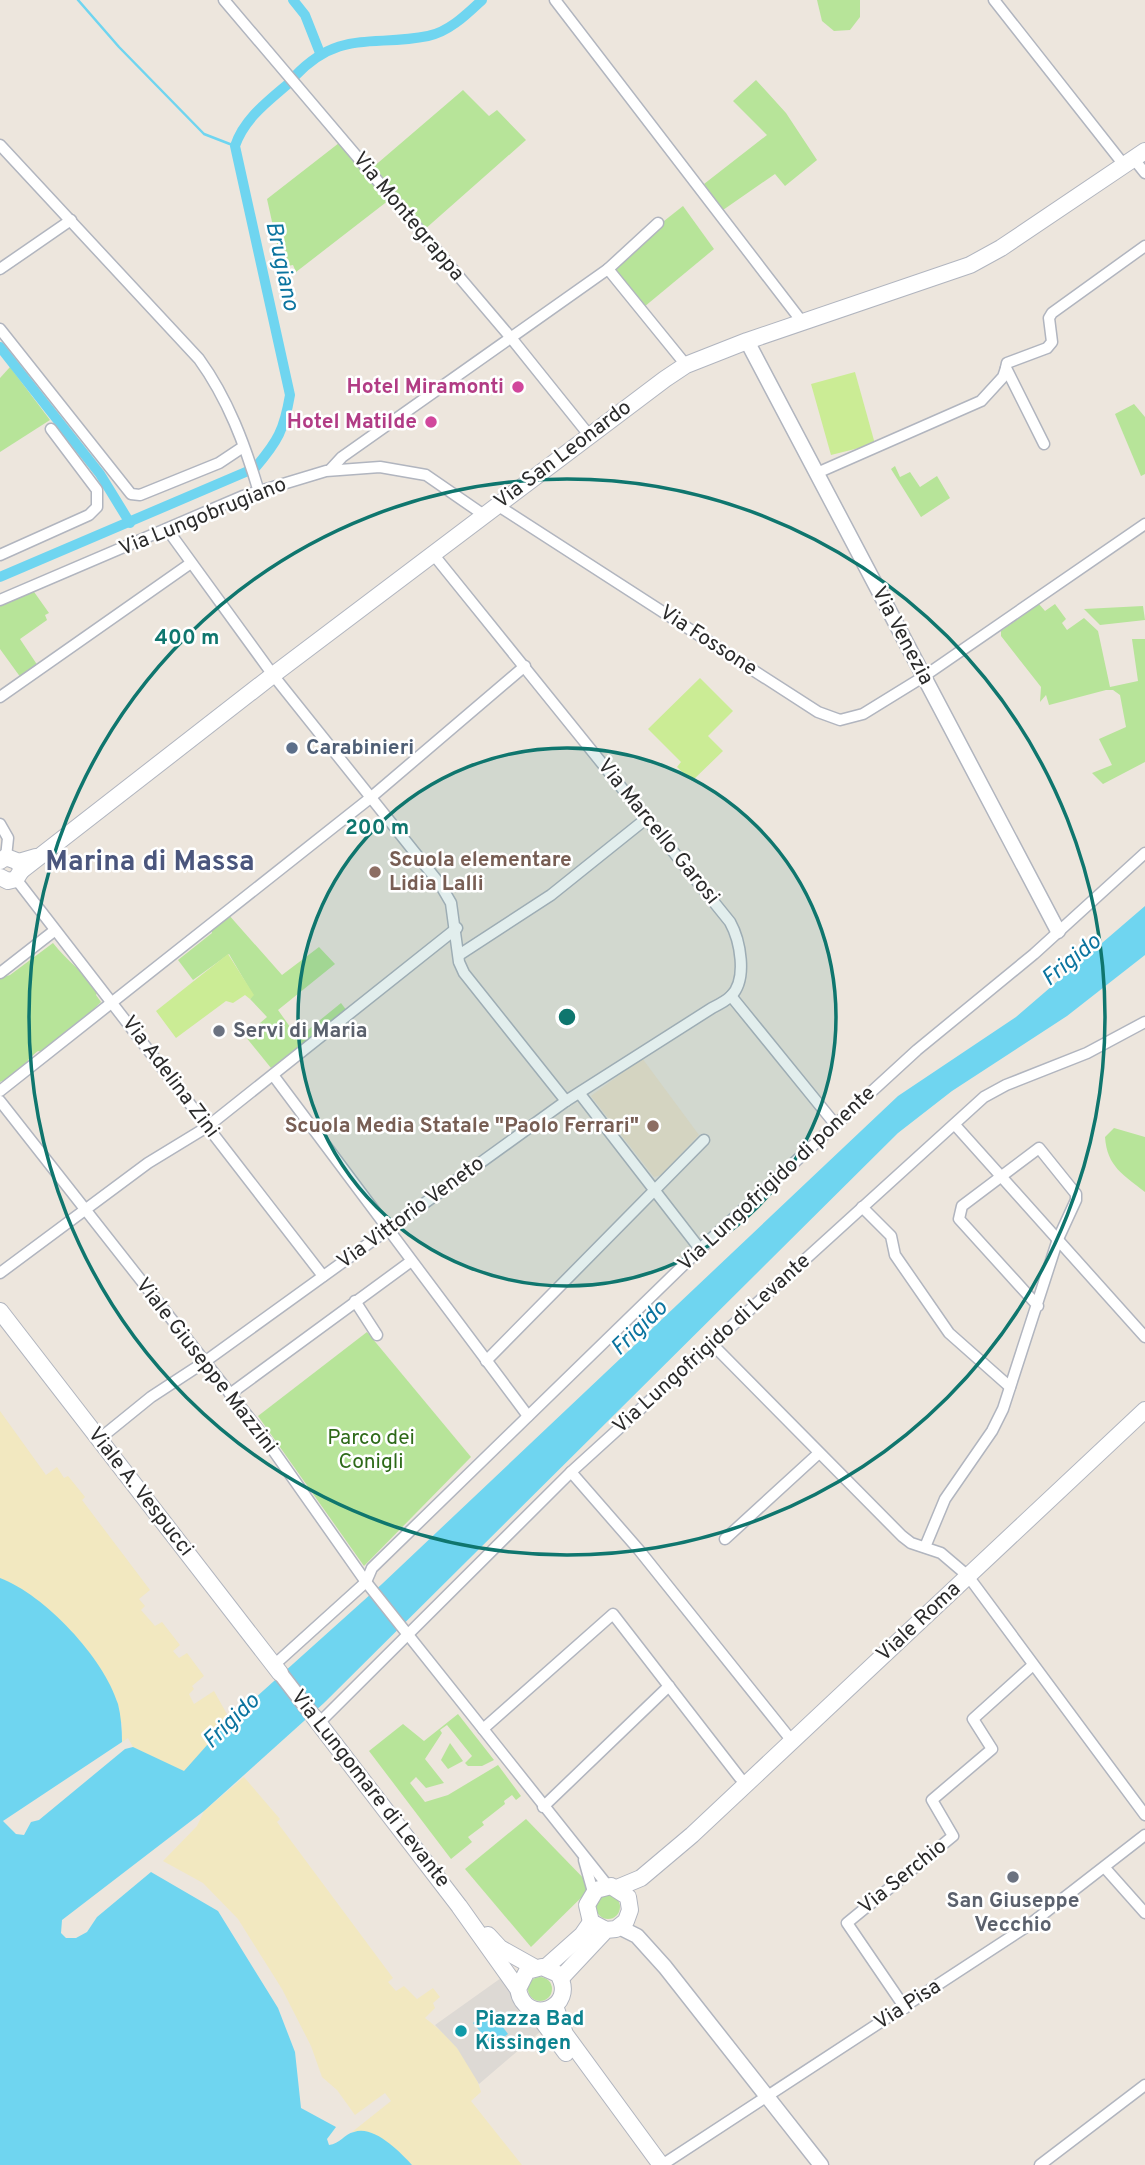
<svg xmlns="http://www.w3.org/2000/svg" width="1145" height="2165" font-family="Overpass,sans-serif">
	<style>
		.education { fill: #efe2cd }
		.green { fill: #b7e499 }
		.sand { fill: #f2e8c0 }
		.pitch { fill: #cbec95 }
		.plaza { fill: #ddd9d4 }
		.water { fill: #6fd5f0 }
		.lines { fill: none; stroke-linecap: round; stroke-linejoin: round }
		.stream { stroke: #6fd5f0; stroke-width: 2.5 }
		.canal { stroke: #6fd5f0; stroke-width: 10 }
		.minor-casing { stroke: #b1b5bf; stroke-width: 13 }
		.tertiary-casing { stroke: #b1b5bf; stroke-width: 17 }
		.secondary-casing { stroke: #b1b5bf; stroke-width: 18 }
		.minor { stroke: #fff; stroke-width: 10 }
		.tertiary { stroke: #fff; stroke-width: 14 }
		.secondary { stroke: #fff; stroke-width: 16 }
		.ring { fill: none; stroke: #0f766e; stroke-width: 3.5 }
		.hotel-dot { fill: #d1479c; stroke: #fff; stroke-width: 2.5 }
		.service-dot { fill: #5c6f8a; stroke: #fff; stroke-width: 2.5 }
		.education-dot { fill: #8d6e63; stroke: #fff; stroke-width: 2.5 }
		.worship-dot { fill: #6b7280; stroke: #fff; stroke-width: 2.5 }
		.culture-dot { fill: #0f9aa8; stroke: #fff; stroke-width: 2.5 }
		.labels { text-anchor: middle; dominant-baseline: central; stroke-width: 5; stroke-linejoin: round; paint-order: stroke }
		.street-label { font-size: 21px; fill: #2b2b2b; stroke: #fff }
		.hotel-label { font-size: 21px; font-weight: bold; fill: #b23c85; stroke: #fff; text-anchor: end }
		.service-label { font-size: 21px; font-weight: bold; fill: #4e5e75; stroke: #fff; text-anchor: start }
		.education-label { font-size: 21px; font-weight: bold; fill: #785e54; stroke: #fff; text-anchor: start }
		.worship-label { font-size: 21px; font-weight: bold; fill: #5b616d; stroke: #fff; text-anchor: start }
		.park-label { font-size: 21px; fill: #2e6a19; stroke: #fff }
		.culture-label { font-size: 21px; font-weight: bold; fill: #0d838f; stroke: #fff; text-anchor: start }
		.water-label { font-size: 23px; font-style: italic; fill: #0b749f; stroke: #fff }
		.district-label { font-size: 28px; font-weight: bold; fill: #4b567d; stroke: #fff }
		.centre { fill: #0f766e; stroke: #fff; stroke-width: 3.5 }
		.ring-label { font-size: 21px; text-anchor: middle; font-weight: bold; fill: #0f766e; stroke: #fff; stroke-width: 5; stroke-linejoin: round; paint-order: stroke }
	</style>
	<rect width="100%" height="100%" fill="#ede6dd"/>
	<!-- education -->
	<path class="education" d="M642 1058 699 1135 661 1175 654 1177 591 1096Z"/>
	<!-- green -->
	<g class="green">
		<path d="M817 0H860V17L850 30 834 31 822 21Z"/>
		<path d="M756 80 786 113 817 160 785 186 775 174 723 210 704 184 767 135 733 101Z"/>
		<path d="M463 90 489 116 497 110 526 140 424 230 372 168Z"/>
		<path d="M339 143 389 200 296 272 293 265 282 267 267 199Z"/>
		<path d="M683 206 714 249 644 307 612 269 640 240Z"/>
		<path d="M10 367 50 420 0 452V378Z"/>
		<path d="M1134 404 1145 417V474L1141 476 1115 414Z"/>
		<path d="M895 466 900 477 910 472 920 487 937 476 950 498 921 517 891 469Z"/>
		<path d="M32 589 49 613 45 615 47 620 20 639 38 666 21 678 0 649V603Z"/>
		<path d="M1039 604 1045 611 1055 604 1066 619 1062 623 1067 630 1084 618 1098 631 1110 687 1138 681 1132 639H1145V762L1103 784 1092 773 1112 765 1099 739 1126 727 1120 695 1113 690H1106L1049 705 1046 695 1040 702 1041 687 1001 636V631Z"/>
		<path d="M1143 606 1145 620 1100 625 1084 609Z"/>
		<path d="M228 914 282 975 319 947 335 964 278 1010 298 1038 341 1003 347 1011 271 1068 245 1036 267 1017 250 999 253 995 229 954 193 980 178 960 212 933 211 929Z"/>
		<path d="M53 943C68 962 83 972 99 989L96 995 101 1002 82 1021 77 1022 76 1028 42 1052 38 1051C23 1062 21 1075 0 1082V978L10 975Z"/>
		<path d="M1114 1128 1145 1137V1192C1124 1175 1107 1167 1105 1137Z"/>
		<path d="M367 1332 471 1457 364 1566 258 1416Z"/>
		<path d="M458 1714 494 1760 482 1766H468L465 1763 472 1756 447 1725 440 1730 442 1733 425 1759 444 1783 426 1788 416 1777 410 1783 425 1802 448 1795 498 1765 521 1796 516 1800 512 1795 504 1801 505 1804 482 1822 484 1825 468 1837 472 1842 451 1859 369 1751 403 1724 424 1741Z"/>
		<path d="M450 1743 463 1761 448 1769 441 1760Z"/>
		<path d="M526 1819 592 1887 531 1947 465 1869Z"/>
		<circle cx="608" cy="1907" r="12"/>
		<circle cx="540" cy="1989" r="12"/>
	</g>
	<!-- sand -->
	<g class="sand">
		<path d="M0 1411 46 1475 57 1467 64 1478 68 1476 85 1497 82 1500 85 1504 150 1590 139 1599 145 1606 141 1610 155 1626 162 1622 180 1645 173 1651 179 1658 187 1653 204 1676 192 1686 194 1689 189 1694 194 1704 214 1691 228 1716 224 1726 184 1772 133 1747 128 1738 122 1742V1724L30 1596 0 1578Z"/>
		<path d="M244 1777 280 1819 277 1822 393 1978 388 1982 396 1991 404 1986 417 1999 433 1988 440 1997 433 2003 435 2008 425 2018C449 2036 473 2061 481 2092L471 2101 522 2165H412C397 2149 376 2128 352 2132L391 2101 385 2093 355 2115 337 2090 322 2077 311 2046 282 1989 238 1919 203 1883 163 1861 197 1826 204 1811Z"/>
	</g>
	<!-- pitch -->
	<g class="pitch">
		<path d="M855 372 875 444 831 455 811 384Z"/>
		<path d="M700 678 733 711 708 736 723 751 692 781 677 767 681 762 648 729Z"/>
		<path d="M228 954 254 995 250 999 245 995 233 1003 226 1001 176 1038 156 1011Z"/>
	</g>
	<!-- plaza -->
	<path class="plaza" d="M501 1978 507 1979 517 2009 534 2020 540 2032 479 2084 457 2048 435 2025Z"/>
	<!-- water -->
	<g class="water">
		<path d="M1145 906V955L1067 1016 952 1091 898 1133 324 1703 204 1811 62 1920 61 1933 66 1938H76L87 1932 97 1917 151 1872 218 1911 278 2008 295 2052 301 2108 336 2127 327 2139 329 2145C340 2144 344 2134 354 2132 374 2125 400 2152 412 2165H0V1578C45 1595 104 1658 118 1704 121 1716 122 1729 122 1742L3 1821 16 1834 24 1835 31 1822 39 1820 125 1749 133 1747 184 1771 224 1726 382 1584 898 1096 1016 1017Z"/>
		<path d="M490 2010 508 2034 492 2046 473 2023Z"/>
	</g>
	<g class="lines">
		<!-- stream -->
		<path class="stream" d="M78 0 119 47 204 134 235 146"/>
		<!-- canal -->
		<g class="canal">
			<path d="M293 0 305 15 320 53"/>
			<path d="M295 76C340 29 373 47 428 36 449 32 467 14 482 0"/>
			<path d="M0 347 100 474 130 523"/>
			<path d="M255 468C278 441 284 430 290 395L235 146C244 119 267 102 288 84"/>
			<path d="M0 577 248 471"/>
		</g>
		<defs>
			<g id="minor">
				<path d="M224 0 512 339 589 435"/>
				<path d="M555 0 803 323"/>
				<path d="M994 0 1124 165"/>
				<path d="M0 145 199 359C228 399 245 445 259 492"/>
				<path d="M1133 158 1145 173"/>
				<path d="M0 269 71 220"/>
				<path d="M608 269 658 223"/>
				<path d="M0 329 131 494 140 495 219 463 243 447"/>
				<path d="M1044 444 1006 368 1007 363 1047 348 1052 342 1049 318 1052 313 1145 246"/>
				<path d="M330 470 342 457 608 269 686 365"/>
				<path d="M817 473 981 401 1003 377 1006 368"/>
				<path d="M497 505 818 712 840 720 863 714 923 677 1145 524"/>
				<path d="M167 529 273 675 440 884 451 903 459 962 464 973 566 1101"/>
				<path d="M0 555 89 515 97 507V490L51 429"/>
				<path d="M0 600 243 496 326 471 380 467 426 475 484 515"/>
				<path d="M0 697 191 563"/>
				<path d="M0 824 8 838 6 857"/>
				<path d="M16 879 323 1276"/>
				<path d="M459 955 551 895 647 818"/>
				<path d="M0 973 54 931"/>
				<path d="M731 996 835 1124"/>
				<path d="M273 1075 528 1416"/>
				<path d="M0 1091 369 799 525 666"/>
				<path d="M580 1094 700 1249"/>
				<path d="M0 1101 261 1433 366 1582 608 1886"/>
				<path d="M955 1125 1145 1337"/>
				<path d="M862 1207 891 1236 895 1255 949 1333 1010 1387"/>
				<path d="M0 1273 148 1163 207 1127 457 928"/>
				<path d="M355 1301 377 1335"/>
				<path d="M712 1344 902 1536 911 1543 941 1553 968 1576 1145 1815"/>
				<path d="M486 1361 704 1140"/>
				<path d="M230 1394 410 1262"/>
				<path d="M98 1440 151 1397 203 1363 566 1101 712 1008C718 1005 726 1001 731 996 748 979 740 940 730 922L433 554"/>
				<path d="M571 1472 639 1550 792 1741"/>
				<path d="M725 1539 819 1453"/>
				<path d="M925 1547 945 1499 992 1431 1003 1409 1058 1239 1076 1200V1194L1039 1148 962 1206 959 1219 1038 1306"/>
				<path d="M273 1666 366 1582 372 1568 700 1249 917 1050 1034 954 1145 853"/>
				<path d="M319 1723 571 1472 984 1097 1006 1085 1087 1053 1145 1022"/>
				<path d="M483 1729 613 1614 740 1778"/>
				<path d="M543 1807 669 1686"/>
				<path d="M584 1860 593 1892"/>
				<path d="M1105 1868 1145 1913"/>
				<path d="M905 2008 847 1923 953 1836 932 1800 992 1749 973 1719 1033 1665"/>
				<path d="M662 2165 1029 1925 1145 1835"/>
				<path d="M1040 2165 1145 2085"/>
			</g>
			<g id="tertiary">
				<path d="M747 341 1058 931"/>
				<path d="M280 1673 314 1717"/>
				<path d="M619 1927 637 1936 665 1967 821 2165"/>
			</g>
			<g id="secondary">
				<path d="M0 861 6 857 19 862 36 857"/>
				<path d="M21 871 273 675 665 379 686 365 747 341 970 265 1001 248 1145 151"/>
				<path d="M0 877 8 881 16 879 21 871 20 864"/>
				<path d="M0 1311 280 1673"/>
				<path d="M314 1717 459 1906 518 1989C525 2028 579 2008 558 1974L542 1967 527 1971 518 1989"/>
				<path d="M617 1888 641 1878 692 1835 1145 1410"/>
				<path d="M488 1935 500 1948 534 1967"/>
				<path d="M546 1967 582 1935 591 1922"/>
				<path d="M561 1978 606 1930 616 1929 626 1921 630 1910 628 1897 611 1886 596 1890 587 1905 591 1922 606 1930"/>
				<path d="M555 2006 565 2034 661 2165"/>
				<path d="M535 2011 566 2053"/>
			</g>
		</defs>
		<!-- minor casing -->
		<use href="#minor" class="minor-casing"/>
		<!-- tertiary casing -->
		<use href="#tertiary" class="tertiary-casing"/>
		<!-- secondary casing -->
		<use href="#secondary" class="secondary-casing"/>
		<!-- minor -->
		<use href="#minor" class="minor"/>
		<!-- tertiary -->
		<use href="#tertiary" class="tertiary"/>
		<!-- secondary -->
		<use href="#secondary" class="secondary"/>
	</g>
	<!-- distance rings -->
	<circle cx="567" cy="1017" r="269" fill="#0f766e" fill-opacity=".12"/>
	<g class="ring">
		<circle cx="567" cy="1017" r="269"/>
		<circle cx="567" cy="1017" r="538"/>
	</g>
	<!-- markers -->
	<g class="hotel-dot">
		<circle cx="518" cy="387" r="7"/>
		<circle cx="431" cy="422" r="7"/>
	</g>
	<circle class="service-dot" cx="292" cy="748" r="7"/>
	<g class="education-dot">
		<circle cx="375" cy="872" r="7"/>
		<circle cx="653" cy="1126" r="7"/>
	</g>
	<g class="worship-dot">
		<circle cx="219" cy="1031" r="7"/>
		<circle cx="1013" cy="1877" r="7"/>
	</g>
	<circle class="culture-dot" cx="461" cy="2031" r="7"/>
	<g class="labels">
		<!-- street labels -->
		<g class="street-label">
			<text transform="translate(408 217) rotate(50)">Via Montegrappa</text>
			<text transform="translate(563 455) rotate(-37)">Via San Leonardo</text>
			<text transform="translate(203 517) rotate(-22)">Via Lungobrugiano</text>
			<text transform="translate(902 636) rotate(62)">Via Venezia</text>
			<text transform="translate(708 641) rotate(33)">Via Fossone</text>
			<text transform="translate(658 832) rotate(51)">Via Marcello Garosi</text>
			<text transform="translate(170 1077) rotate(53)">Via Adelina Zini</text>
			<text transform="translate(777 1179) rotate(-43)">Via Lungofrigido di ponente</text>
			<text transform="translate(411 1213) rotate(-36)">Via Vittorio Veneto</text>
			<text transform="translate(712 1344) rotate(-42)">Via Lungofrigido di Levante</text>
			<text transform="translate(206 1366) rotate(52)">Viale Giuseppe Mazzini</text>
			<text transform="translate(140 1492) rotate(52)">Viale A. Vespucci</text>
			<text transform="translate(919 1622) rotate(-43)">Viale Roma</text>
			<text transform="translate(370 1789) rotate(52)">Via Lungomare di Levante</text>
			<text transform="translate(903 1877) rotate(-39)">Via Serchio</text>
			<text transform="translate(908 2005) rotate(-33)">Via Pisa</text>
		</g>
		<!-- hotel labels -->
		<g class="hotel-label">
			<text x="504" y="387">Hotel Miramonti</text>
			<text x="417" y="422">Hotel Matilde</text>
		</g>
		<!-- service labels -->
		<g class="service-label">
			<text x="306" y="748">Carabinieri</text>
		</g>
		<!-- education labels -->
		<g class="education-label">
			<text x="389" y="860">Scuola elementare<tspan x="389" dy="24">Lidia Lalli</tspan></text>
			<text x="639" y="1126" text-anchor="end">Scuola Media Statale "Paolo Ferrari"</text>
		</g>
		<!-- worship labels -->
		<g class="worship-label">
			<text x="233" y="1031">Servi di Maria</text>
			<text x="1013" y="1901" text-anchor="middle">San Giuseppe<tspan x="1013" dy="24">Vecchio</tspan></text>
		</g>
		<!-- park labels -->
		<g class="park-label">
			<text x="371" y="1438">Parco dei<tspan x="371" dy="24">Conigli</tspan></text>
		</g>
		<!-- culture labels -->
		<g class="culture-label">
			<text x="475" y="2019">Piazza Bad<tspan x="475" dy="24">Kissingen</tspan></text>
		</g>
		<!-- water labels -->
		<g class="water-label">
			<text transform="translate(281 266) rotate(78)">Brugiano</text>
			<text transform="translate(1072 961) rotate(-39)">Frigido</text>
			<text transform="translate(640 1329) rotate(-44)">Frigido</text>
			<text transform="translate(232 1722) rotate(-44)">Frigido</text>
		</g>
		<!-- district labels -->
		<g class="district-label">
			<text x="150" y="863">Marina di Massa</text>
		</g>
	</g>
	<circle cx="567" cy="1017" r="10" class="centre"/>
	<g class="ring-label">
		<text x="187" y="644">400 m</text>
		<text x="377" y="834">200 m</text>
	</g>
</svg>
